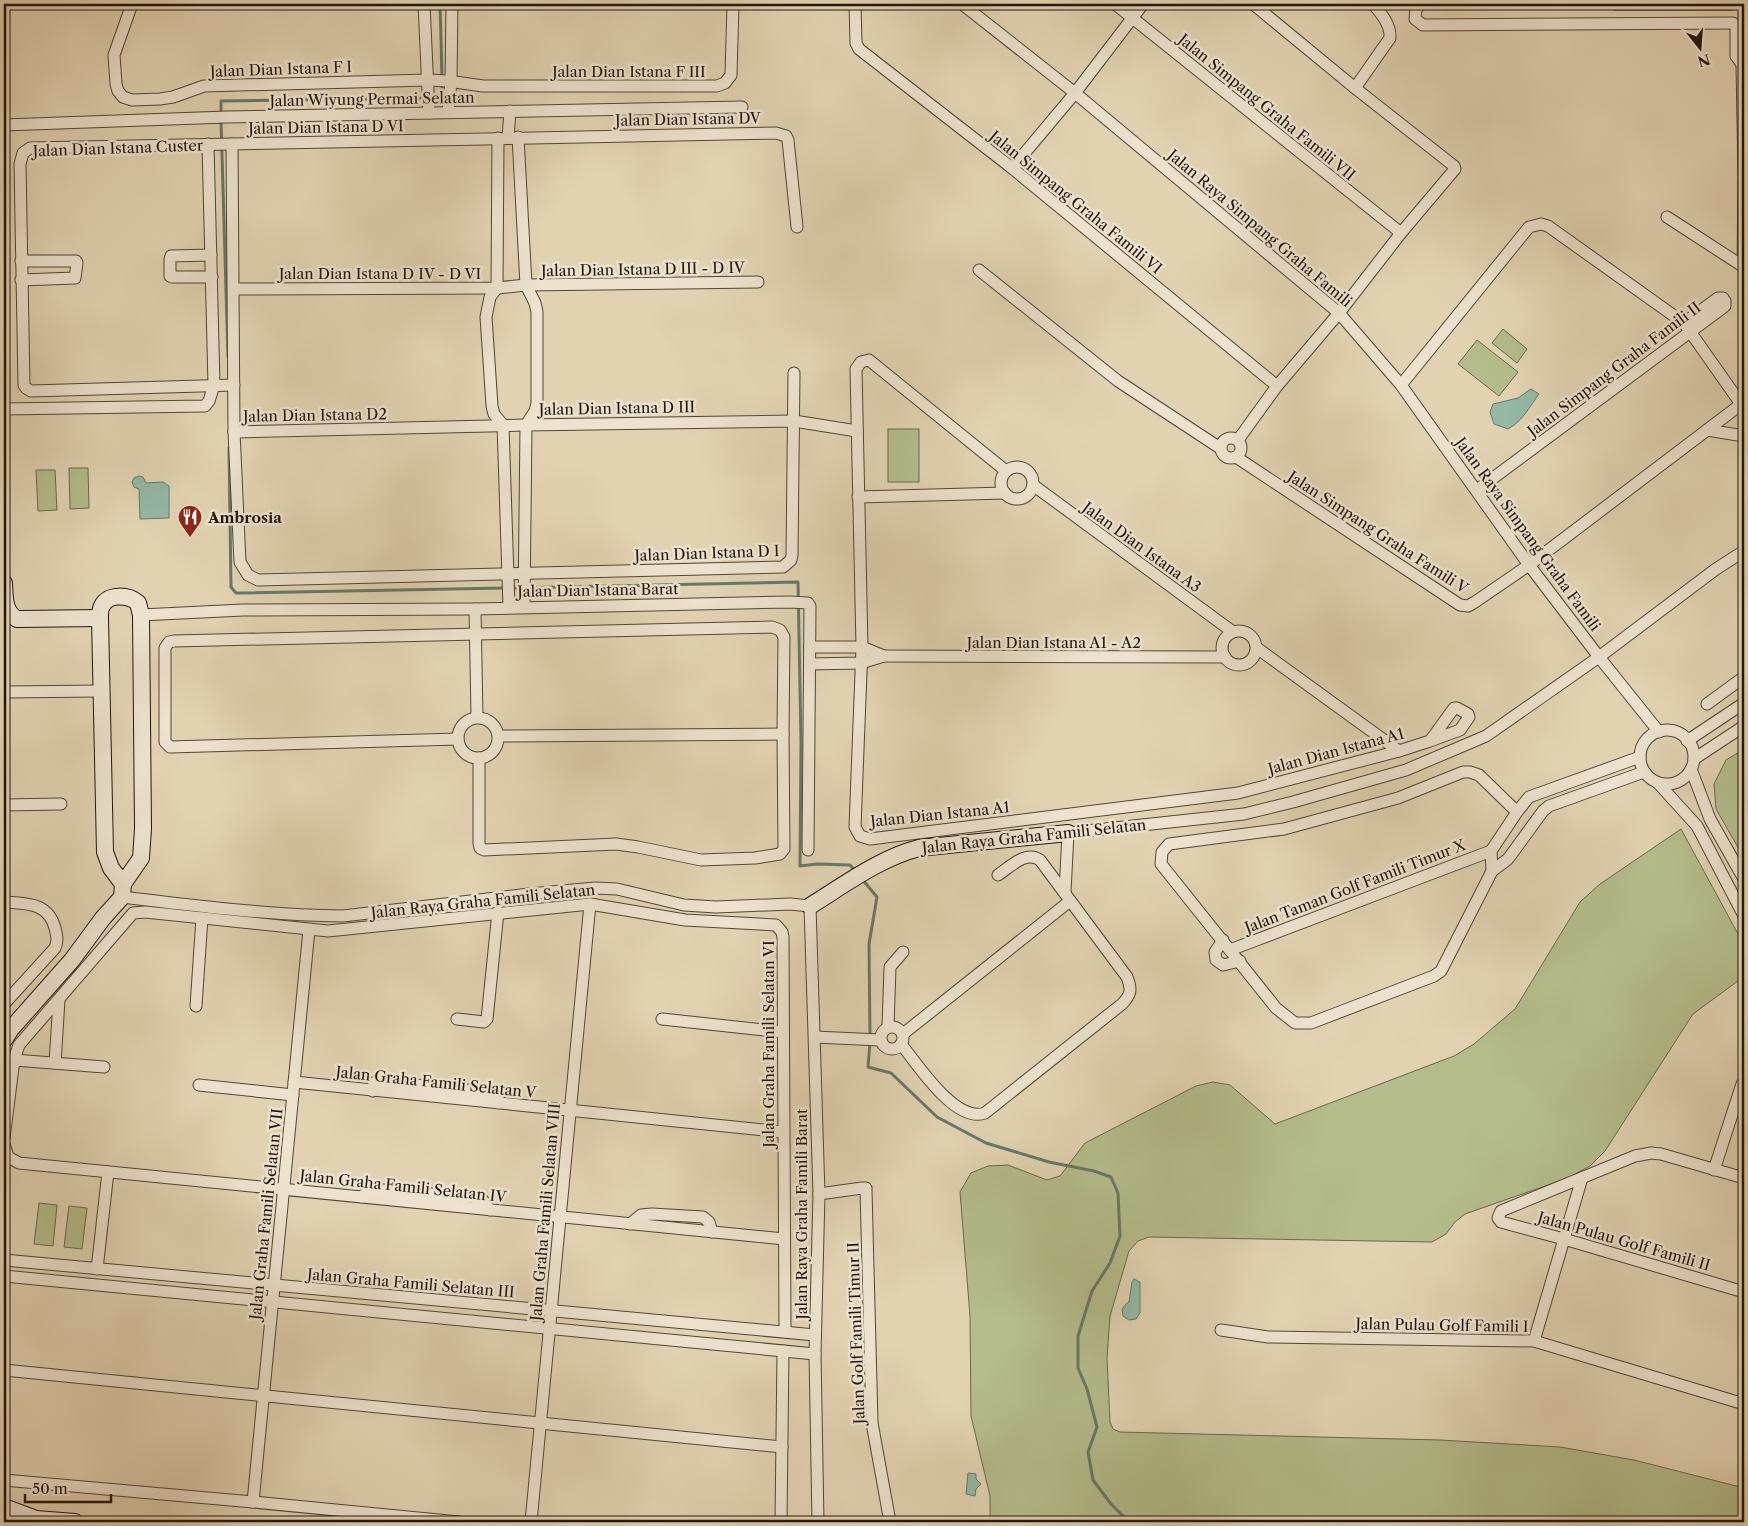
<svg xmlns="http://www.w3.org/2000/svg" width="1748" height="1526" font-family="'Libre Caslon Text',serif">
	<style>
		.green { fill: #b4bc8b; stroke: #6a694c }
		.water { fill: #95b9a7; stroke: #67786a }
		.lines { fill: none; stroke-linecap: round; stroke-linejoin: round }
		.stream { stroke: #67786a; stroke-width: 3 }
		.street-casing { stroke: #514537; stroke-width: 13 }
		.secondary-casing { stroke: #21160e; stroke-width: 18 }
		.street { stroke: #ece2cd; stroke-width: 11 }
		.secondary { stroke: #ece2cd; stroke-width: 16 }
		.labels { text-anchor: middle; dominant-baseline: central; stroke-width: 5; stroke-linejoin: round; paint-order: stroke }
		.street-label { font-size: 15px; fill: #21160e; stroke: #ece2cd }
		.poi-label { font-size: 15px; font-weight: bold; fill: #21160e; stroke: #ece2cd; text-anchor: start }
	</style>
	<rect width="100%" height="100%" fill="#e1d3b2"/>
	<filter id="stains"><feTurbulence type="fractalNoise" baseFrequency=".004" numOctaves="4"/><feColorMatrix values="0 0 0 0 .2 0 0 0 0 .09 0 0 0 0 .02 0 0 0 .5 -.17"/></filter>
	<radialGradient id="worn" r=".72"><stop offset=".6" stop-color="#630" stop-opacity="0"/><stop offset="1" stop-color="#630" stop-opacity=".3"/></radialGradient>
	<!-- green -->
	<g class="green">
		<path d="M1503 329 1527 349 1517 363 1492 343Z"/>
		<path d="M1477 340 1518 372 1499 396 1458 364Z"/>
		<rect x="888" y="429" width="31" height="53"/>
		<path d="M69 468H88L89 508 70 509Z"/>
		<path d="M36 470H55L57 510 38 511Z"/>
		<path d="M1744 749V858L1716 809 1714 784 1726 760Z"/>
		<path d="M1681 829 1744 945V974L1742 978 1693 1014 1605 1151 1590 1166 1568 1178 1465 1214 1455 1222 1446 1234 1432 1242 1149 1237 1138 1241 1129 1251 1110 1316 1107 1358 1110 1422 1113 1429 1120 1432 1440 1440 1560 1447 1634 1460 1744 1488V1522H990V1496L971 1416 970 1316 960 1192 971 1173 988 1166 1008 1165 1047 1180 1060 1176 1085 1143 1196 1086 1213 1082 1230 1085 1275 1124 1454 1056 1474 1044 1515 1009 1580 902 1600 884Z"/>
		<path d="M39 1203 57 1205 53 1246 34 1244Z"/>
		<path d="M69 1206 87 1208 82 1249 64 1247Z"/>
	</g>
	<!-- water -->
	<g class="water">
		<path d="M1531 389 1539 394C1530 406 1522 422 1508 429L1494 424 1490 412 1493 404 1518 398Z"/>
		<path d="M139 476 143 477 146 483 163 482 169 486V518L140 519 139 489 134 487 132 482 134 478Z"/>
		<path d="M1134 1279 1140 1282V1313L1136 1319 1129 1320 1123 1316 1122 1309 1126 1304 1129 1302 1132 1282Z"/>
		<path d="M968 1473 976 1474V1479L981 1484 976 1489 975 1496 966 1494Z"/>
	</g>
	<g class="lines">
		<!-- stream -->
		<g class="stream">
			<path d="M440 4 442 78"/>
			<path d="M221 114V101L443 98 442 84"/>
			<path d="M221 121 228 357"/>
			<path d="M229 448 231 587 236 593 505 588"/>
			<path d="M511 588 798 582 801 742 800 866 817 864 850 865 856 872"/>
			<path d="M862 879 877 897 869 944 870 1036"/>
			<path d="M870 1042 868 1067 891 1073 937 1117 986 1143 1049 1162 1094 1171 1111 1177 1118 1193 1120 1236 1110 1263 1092 1291 1078 1336V1368L1087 1389 1097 1427 1088 1452 1093 1480 1111 1504 1129 1522"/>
		</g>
		<defs>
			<g id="street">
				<path d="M132 4 114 55 116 84 118 91 123 97 132 100 160 99 173 97 204 86 428 80 448 81 483 86H717L725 83 731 75 733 4"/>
				<path d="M424 4 429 113"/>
				<path d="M855 4 856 43 859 49 1012 168 1277 386"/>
				<path d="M962 4 1075 93 1339 313 1401 385 1529 565 1599 657 1659 732"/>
				<path d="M1115 4 1401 233"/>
				<path d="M1421 4 1416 9 1415 19 1423 25 1733 23"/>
				<path d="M1615 4H1732"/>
				<path d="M1736 25V56L1742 64 1744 61"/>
				<path d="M1742 64 1744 176"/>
				<path d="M1355 88 1390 38C1391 25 1381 13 1373 4"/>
				<path d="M448 112 451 81 452 4"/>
				<path d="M4 125 227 117 742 107"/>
				<path d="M518 137 526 285 535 303 537 312V403L535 411 526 425"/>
				<path d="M508 138 510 111"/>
				<path d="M232 144 30 148 23 153 20 164 24 385 26 388 31 391 234 385"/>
				<path d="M1012 168 1075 93 1143 4"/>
				<path d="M1667 217 1744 267"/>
				<path d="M211 255 171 256 170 259V276L172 277H212"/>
				<path d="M21 261H76L77 263 75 278 21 280"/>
				<path d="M1743 267 1744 179"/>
				<path d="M979 270 1118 381 1220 448"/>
				<path d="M497 288 498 138"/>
				<path d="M497 288 490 297 486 317 492 406 494 414 503 425"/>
				<path d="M234 289 497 288 526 285 758 282"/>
				<path d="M794 373 792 555 791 560 783 567 258 580 248 575 240 562 234 432 232 144 776 133 786 136 788 140 797 227"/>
				<path d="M1401 385 1529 227 1541 224 1548 226 1684 323 1741 404"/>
				<path d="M4 409 205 406 209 401 214 385 208 144"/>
				<path d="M503 425 509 607"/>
				<path d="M1707 430 1744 436"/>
				<path d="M234 432 526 425 794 421 857 431"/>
				<circle cx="1231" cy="448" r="10"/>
				<path d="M1238 440 1277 386 1339 313 1401 233 1455 169 1454 166 1355 88 1253 4"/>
				<path d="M1236 457 1460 605 1468 606 1475 602 1529 565 1744 402"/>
				<circle cx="1017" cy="483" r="16"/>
				<path d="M1006 471 869 360 861 362 856 369 862 647 855 827 860 836 870 839 1238 793 1399 751 1430 741 1460 730 1469 717 1468 714 1457 708H1454L1430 741"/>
				<path d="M1033 485 1233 632"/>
				<path d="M1477 490 1725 306V301L1723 298H1718L1684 323"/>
				<path d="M858 497 1005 493"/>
				<path d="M524 607 526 425"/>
				<path d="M475 609 477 717"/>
				<path d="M141 615 243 610 475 609 790 602 808 603 810 606 808 850"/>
				<circle cx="1239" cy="648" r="17"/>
				<path d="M810 647H862L884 656 861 663 810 664"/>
				<path d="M1257 648 1399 751"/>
				<path d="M884 656 1225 657"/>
				<path d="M4 692 100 691"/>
				<path d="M1707 704 1744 677"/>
				<circle cx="478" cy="738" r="20"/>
				<circle cx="1667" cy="757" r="27"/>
				<path d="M499 736 783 734"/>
				<path d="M458 739 170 747 165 742V648L169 642 174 641 772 627 780 630 784 637 783 734 784 849 780 854 755 858 701 860 638 847 616 844 484 850 480 848 479 843V758"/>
				<path d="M1687 741 1744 703"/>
				<path d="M1694 759 1744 726"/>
				<path d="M1691 769 1710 819 1744 879"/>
				<path d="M1658 783 1697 826 1744 916"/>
				<path d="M4 805 61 804"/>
				<path d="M1517 812 1479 775 1470 772H1463L1398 798 1284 829 1169 844 1162 852 1161 864 1276 1008 1295 1023H1311L1434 976 1441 971 1492 871 1491 851 1517 812 1529 797 1640 757"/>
				<path d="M1492 871 1508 859 1543 811 1549 806 1644 772"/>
				<path d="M1065 892 1068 833 1244 814 1293 802 1406 770 1486 736 1599 657 1716 569 1744 551"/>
				<path d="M122 897C195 906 269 915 343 916L529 894 595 888 617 889 684 905 716 907 790 904 810 906 819 1194 815 1354 818 1522"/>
				<path d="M4 902C27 904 48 902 55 928 57 936 58 941 55 948L4 1004"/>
				<path d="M1223 940 1215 952 1216 960 1223 965 1240 961"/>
				<path d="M1230 950 1491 851"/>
				<path d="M196 1006 202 918"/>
				<path d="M457 1019 484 1022 487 1019 498 912"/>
				<path d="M662 1019 783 1032"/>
				<circle cx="892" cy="1038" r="11"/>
				<path d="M888 1027 890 967 903 952"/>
				<path d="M903 1034 1070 901"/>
				<path d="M815 1037 880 1040"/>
				<path d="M901 1044C918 1065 956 1124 985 1113L1122 1004C1131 995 1132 989 1127 977L1040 860C1026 850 1010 867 998 875"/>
				<path d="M14 1060 104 1067"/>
				<path d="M55 1063 59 1000"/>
				<path d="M294 1082 783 1132"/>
				<path d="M199 1085 293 1095"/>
				<path d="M373 1091 374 1083 377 1081 496 1093 498 1095V1103"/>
				<path d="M4 1138 14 1060 19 1045 133 913 145 912 328 931 590 904 685 920 776 925 782 932 783 937 785 1332"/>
				<path d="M4 1144 8 1157 19 1163 784 1239"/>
				<path d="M1714 1170 1742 1084 1744 1082"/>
				<path d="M1744 1178 1661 1154 1651 1153 1635 1156 1501 1211 1498 1218 1501 1222 1564 1239 1744 1292"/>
				<path d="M819 1194 862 1188H866V1190L872 1423 890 1522"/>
				<path d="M362 1197 370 1189 481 1198 490 1210"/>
				<path d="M630 1224 641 1215 652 1214 703 1217 709 1222 712 1232"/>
				<path d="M4 1260 815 1335"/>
				<path d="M97 1269 108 1172"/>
				<path d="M4 1276 815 1354"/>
				<path d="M1221 1330 1268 1337 1534 1341 1744 1404"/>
				<path d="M1534 1341 1582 1178"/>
				<path d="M4 1370 782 1447"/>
				<path d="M4 1480 253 1502 459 1522"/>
				<path d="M253 1502 309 930"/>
				<path d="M531 1522 590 904"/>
				<path d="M781 1522 783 1351"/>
			</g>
			<g id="secondary">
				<path d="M4 583C5 596 3 611 17 619L100 618"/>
				<path d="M810 906C844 885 880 858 919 848L1068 833"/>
				<path d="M4 1040 11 1029 72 960 103 918 122 897 123 884 141 858 143 829 141 615 138 603C129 595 108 593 102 606 100 609 100 614 100 618L105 852 111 868 123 884"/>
				<path d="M4 1507 36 1519"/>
				<path d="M19 1522 36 1519 75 1522"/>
			</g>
		</defs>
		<!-- street casing -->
		<use href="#street" class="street-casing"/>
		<!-- secondary casing -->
		<use href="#secondary" class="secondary-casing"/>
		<!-- street -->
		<use href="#street" class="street"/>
		<!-- secondary -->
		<use href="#secondary" class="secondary"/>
	</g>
	<!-- icons -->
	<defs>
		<symbol id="restaurant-pin" viewBox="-11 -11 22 30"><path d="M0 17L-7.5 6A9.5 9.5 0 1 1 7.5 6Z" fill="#8f2418" stroke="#ece2cd"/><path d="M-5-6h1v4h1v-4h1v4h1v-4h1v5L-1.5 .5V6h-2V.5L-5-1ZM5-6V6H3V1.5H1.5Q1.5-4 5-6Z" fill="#fff"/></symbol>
	</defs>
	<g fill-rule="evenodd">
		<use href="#restaurant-pin" x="176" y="503" width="28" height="38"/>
	</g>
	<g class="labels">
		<!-- street labels -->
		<g class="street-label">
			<text transform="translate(281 69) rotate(-2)">Jalan Dian Istana F I</text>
			<text x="629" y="71">Jalan Dian Istana F III</text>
			<text transform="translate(372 99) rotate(-1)">Jalan Wiyung Permai Selatan</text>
			<text transform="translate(1267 107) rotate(39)">Jalan Simpang Graha Famili VII</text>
			<text transform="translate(688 119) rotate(-1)">Jalan Dian Istana DV</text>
			<text transform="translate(326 127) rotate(-1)">Jalan Dian Istana D VI</text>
			<text transform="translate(118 148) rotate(-2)">Jalan Dian Istana Custer</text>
			<text transform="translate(1076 202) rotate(39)">Jalan Simpang Graha Famili VI</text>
			<text transform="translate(1260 228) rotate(40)">Jalan Raya Simpang Graha Famili</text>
			<text transform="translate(643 269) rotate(-1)">Jalan Dian Istana D III - D IV</text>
			<text x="380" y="273">Jalan Dian Istana D IV - D VI</text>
			<text transform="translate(1614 369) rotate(-37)">Jalan Simpang Graha Famili II</text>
			<text transform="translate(617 408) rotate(-1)">Jalan Dian Istana D III</text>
			<text transform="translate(315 415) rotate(-1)">Jalan Dian Istana D2</text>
			<text transform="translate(1378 532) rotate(33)">Jalan Simpang Graha Famili V</text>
			<text transform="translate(1528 534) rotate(54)">Jalan Raya Simpang Graha Famili</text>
			<text transform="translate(1142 547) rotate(36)">Jalan Dian Istana A3</text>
			<text transform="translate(707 553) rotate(-2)">Jalan Dian Istana D I</text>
			<text transform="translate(598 590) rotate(-1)">Jalan Dian Istana Barat</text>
			<text x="1054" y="642">Jalan Dian Istana A1 - A2</text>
			<text transform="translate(1336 751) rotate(-15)">Jalan Dian Istana A1</text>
			<text transform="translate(940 814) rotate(-6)">Jalan Dian Istana A1</text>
			<text transform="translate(1034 836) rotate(-6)">Jalan Raya Graha Famili Selatan</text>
			<text transform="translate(1355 886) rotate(-21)">Jalan Taman Golf Famili Timur X</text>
			<text transform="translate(483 901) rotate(-6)">Jalan Raya Graha Famili Selatan</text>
			<text transform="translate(768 1044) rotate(-90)">Jalan Graha Famili Selatan VI</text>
			<text transform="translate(436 1082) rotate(6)">Jalan Graha Famili Selatan V</text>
			<text transform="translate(403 1186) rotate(6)">Jalan Graha Famili Selatan IV</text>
			<text transform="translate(545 1212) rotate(-85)">Jalan Graha Famili Selatan VIII</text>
			<text transform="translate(266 1214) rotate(-84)">Jalan Graha Famili Selatan VII</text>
			<text transform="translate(801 1214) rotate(-90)">Jalan Raya Graha Famili Barat</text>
			<text transform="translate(1624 1241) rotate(16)">Jalan Pulau Golf Famili II</text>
			<text transform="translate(411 1283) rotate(5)">Jalan Graha Famili Selatan III</text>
			<text transform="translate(1442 1325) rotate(1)">Jalan Pulau Golf Famili I</text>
			<text transform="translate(856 1333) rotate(-92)">Jalan Golf Famili Timur II</text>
		</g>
		<!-- poi labels -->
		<g class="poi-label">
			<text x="208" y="517">Ambrosia</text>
		</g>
	</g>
	<!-- margin -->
	<rect width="1748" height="1526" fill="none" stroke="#e1d3b2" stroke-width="20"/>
	<rect x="5" y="5" width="1738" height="1516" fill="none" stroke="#21160e" stroke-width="2.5"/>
	<rect x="10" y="10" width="1728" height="1506" fill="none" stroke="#21160e"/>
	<!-- north arrow -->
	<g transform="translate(1700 48) rotate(163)" stroke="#ece2cd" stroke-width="4" paint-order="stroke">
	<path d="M0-4L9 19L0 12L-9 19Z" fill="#21160e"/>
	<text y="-8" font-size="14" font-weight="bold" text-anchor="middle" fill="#21160e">N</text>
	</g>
	<!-- scale -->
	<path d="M25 1494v8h86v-8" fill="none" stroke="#21160e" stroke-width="2.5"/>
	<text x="32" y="1494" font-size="15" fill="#21160e" stroke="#ece2cd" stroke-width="4" paint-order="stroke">50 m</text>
	<rect width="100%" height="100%" filter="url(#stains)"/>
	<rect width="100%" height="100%" fill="url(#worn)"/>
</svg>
